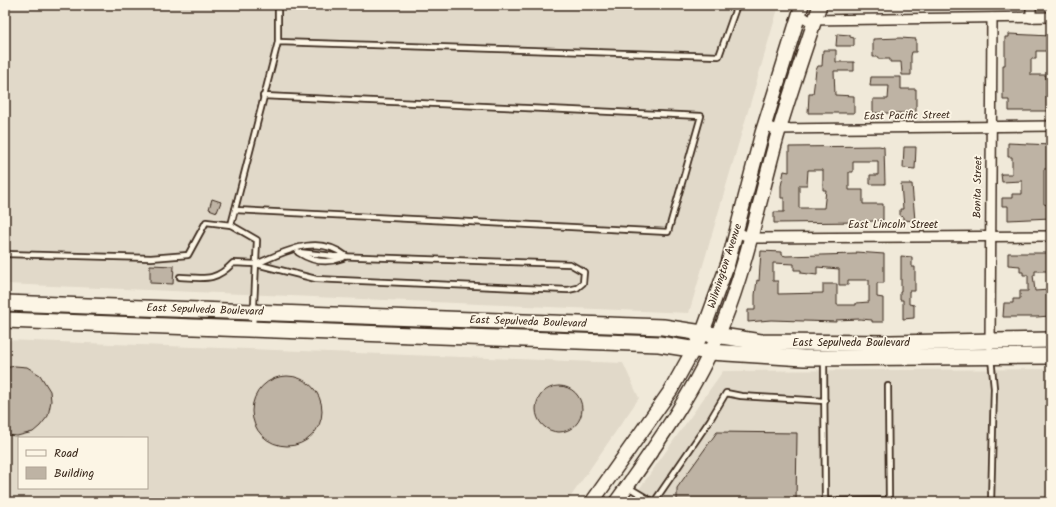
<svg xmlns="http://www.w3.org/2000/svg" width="1056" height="507" font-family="Kalam,sans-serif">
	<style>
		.built { fill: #e1d9c9; fill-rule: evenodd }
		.building { fill: #beb3a4; stroke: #3b2a1e; fill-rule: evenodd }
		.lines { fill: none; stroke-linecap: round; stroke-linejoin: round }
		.lane-casing { stroke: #3b2a1e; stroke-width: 8 }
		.street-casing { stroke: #3b2a1e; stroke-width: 12 }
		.secondary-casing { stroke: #3b2a1e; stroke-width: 16 }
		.primary-casing { stroke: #3b2a1e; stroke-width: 18 }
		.lane { stroke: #fcf5e5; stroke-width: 4.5 }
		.street { stroke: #fcf5e5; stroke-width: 9 }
		.secondary { stroke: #fcf5e5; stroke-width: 13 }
		.primary { stroke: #fcf5e5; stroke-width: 15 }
		.labels { text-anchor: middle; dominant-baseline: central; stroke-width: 3.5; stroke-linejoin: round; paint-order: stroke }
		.street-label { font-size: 11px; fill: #3b2a1e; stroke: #fcf5e5 }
	</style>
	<rect width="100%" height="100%" fill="#f0e9d9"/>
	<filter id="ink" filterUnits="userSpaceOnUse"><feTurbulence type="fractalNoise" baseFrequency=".025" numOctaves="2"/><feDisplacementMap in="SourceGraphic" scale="8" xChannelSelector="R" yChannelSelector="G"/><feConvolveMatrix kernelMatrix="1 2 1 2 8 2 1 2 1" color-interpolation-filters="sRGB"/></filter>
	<g filter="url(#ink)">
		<!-- built -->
		<g class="built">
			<path d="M5 5H779L689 313 5 284Z"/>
			<path d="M5 340 623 363 639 398 567 502H5ZM19 438H147V488H19Z"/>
			<path d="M1051 369V502H630L723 371Z"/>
		</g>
		<!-- building -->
		<g class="building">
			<path d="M837 34 850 35V37L854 38V46H836Z"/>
			<path d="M1009 34 1051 36V48L1047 49V51H1036V59H1031V75H1046V97H1051V111H1009V100H1003V65H1005V37H1009Z"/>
			<path d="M900 38 916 39V52H912L911 56V75H902L901 62H890V59H878V57H873V39Z"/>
			<path d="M823 50H836V62H854V71H834L835 95 854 96V113H808L809 94H813L816 70 818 66H822Z"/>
			<path d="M871 77H901V89H916V113H873V99H888L889 86H870Z"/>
			<path d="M1008 143 1051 145V169H1044V204L1051 206V218L1008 220V206H1002V198H1012V194H1022V181L1002 182 1001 174H1012V157H1008Z"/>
			<path d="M879 146 884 147 885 184H870V175H878V161H853V172H849V190H863V204H883V220L863 222 774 223V212H784V198H781V186L784 171 789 172V147ZM808 170H823V190H826L824 208H799V185H807Z"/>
			<path d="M904 147H916L915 169 903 168Z"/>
			<path d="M901 184H912L915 221 903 220V217L900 216V209H903Z"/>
			<path d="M212 199 221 202 217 212 209 209Z"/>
			<path d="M761 251 782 252V255L786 256 856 254V252L884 254V283H877V297L883 298V322H872V320L860 319 836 320V322L771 320 748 322V310H755V295L757 280 759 281ZM773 263 794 264V270H801V273L817 275V267L839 269V285H848V280H869V302L856 303V305H837V284H823V293L778 294V281H773Z"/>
			<path d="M1008 253H1051L1050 271H1035V275H1033L1035 291 1049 290 1050 316 1037 317H1003L1004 303H1013V299H1020V291H1028V275H1023V272H1020V266L1008 265Z"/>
			<path d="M901 256 912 257V267H915V291H909V304L914 305V318L903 319V300H900V292H901Z"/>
			<path d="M150 265 174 266 173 284 150 283Z"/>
			<path d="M15 366 27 367 40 375 50 391 51 401 48 416 40 426 33 432 17 436 5 435V368Z"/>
			<circle cx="287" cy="411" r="35"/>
			<circle cx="559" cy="409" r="23"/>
			<path d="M717 432 797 433 796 502H677V488Z"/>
		</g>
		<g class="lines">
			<defs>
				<g id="lane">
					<path d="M278 42V5"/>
					<path d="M235 210 668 232 701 116 263 96"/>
					<path d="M299 253C313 262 327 264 343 258"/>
					<path d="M5 254 151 258 188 255 206 222 231 225"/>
					<path d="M256 264C285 252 317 233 346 256"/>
					<path d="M180 277C204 278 215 282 233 263L256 264 316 279 568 290 577 288 583 283 584 272 570 264 333 256 298 252"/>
					<path d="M253 327 257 240 231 225 278 42 719 56 737 5"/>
					<path d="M824 359 825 501 889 500 888 386"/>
					<path d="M628 487 653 502"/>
					<path d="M654 502 710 420 726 393 741 396 825 401"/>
					<path d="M991 502 994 388 991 358"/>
				</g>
				<g id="street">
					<path d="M1031 5V18"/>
					<path d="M799 14 808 20 1051 17"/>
					<path d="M765 125 774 129 1051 126"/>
					<path d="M736 232 752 238 1051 236"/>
					<path d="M990 345 992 18"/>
				</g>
				<g id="secondary">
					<path d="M592 502 671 390 702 334 728 263 762 133 802 5"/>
					<path d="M616 502C655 447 696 390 722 326 747 264 759 202 777 137 790 93 805 49 820 5"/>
				</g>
				<g id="primary">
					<path d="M5 303 663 327 761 342 891 343 1051 340"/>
					<path d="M5 320 659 344 710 352 804 358 1051 356"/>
				</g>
			</defs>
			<!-- lane casing -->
			<use href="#lane" class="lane-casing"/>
			<!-- street casing -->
			<use href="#street" class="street-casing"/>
			<!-- secondary casing -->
			<use href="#secondary" class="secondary-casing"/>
			<!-- primary casing -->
			<use href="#primary" class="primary-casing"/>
			<!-- lane -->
			<use href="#lane" class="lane"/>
			<!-- street -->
			<use href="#street" class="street"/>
			<!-- secondary -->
			<use href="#secondary" class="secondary"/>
			<!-- primary -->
			<use href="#primary" class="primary"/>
		</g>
	</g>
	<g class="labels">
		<!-- street labels -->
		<g class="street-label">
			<text transform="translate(907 116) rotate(-1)">East Pacific Street</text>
			<text transform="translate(978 187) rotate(-89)">Bonita Street</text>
			<text x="893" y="225">East Lincoln Street</text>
			<text transform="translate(725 266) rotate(-72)">Wilmington Avenue</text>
			<text transform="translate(205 310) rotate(2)">East Sepulveda Boulevard</text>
			<text transform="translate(528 322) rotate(2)">East Sepulveda Boulevard</text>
			<text x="851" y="343">East Sepulveda Boulevard</text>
		</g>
	</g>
	<!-- margin -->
	<rect width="1056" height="507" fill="none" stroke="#fcf5e5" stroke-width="20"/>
	<rect x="10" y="10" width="1036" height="487" fill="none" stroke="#3b2a1e" stroke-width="1.5" filter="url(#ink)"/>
	<!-- legend -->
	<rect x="18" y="437" width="130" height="52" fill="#fcf5e5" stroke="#afa495"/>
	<rect x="26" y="450" width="20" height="6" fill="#fcf5e5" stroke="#afa495"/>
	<text x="54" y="457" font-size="12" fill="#3b2a1e">Road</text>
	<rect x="26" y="467" width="20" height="12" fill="#beb3a4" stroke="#afa495"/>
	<text x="54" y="477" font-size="12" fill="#3b2a1e">Building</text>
</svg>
